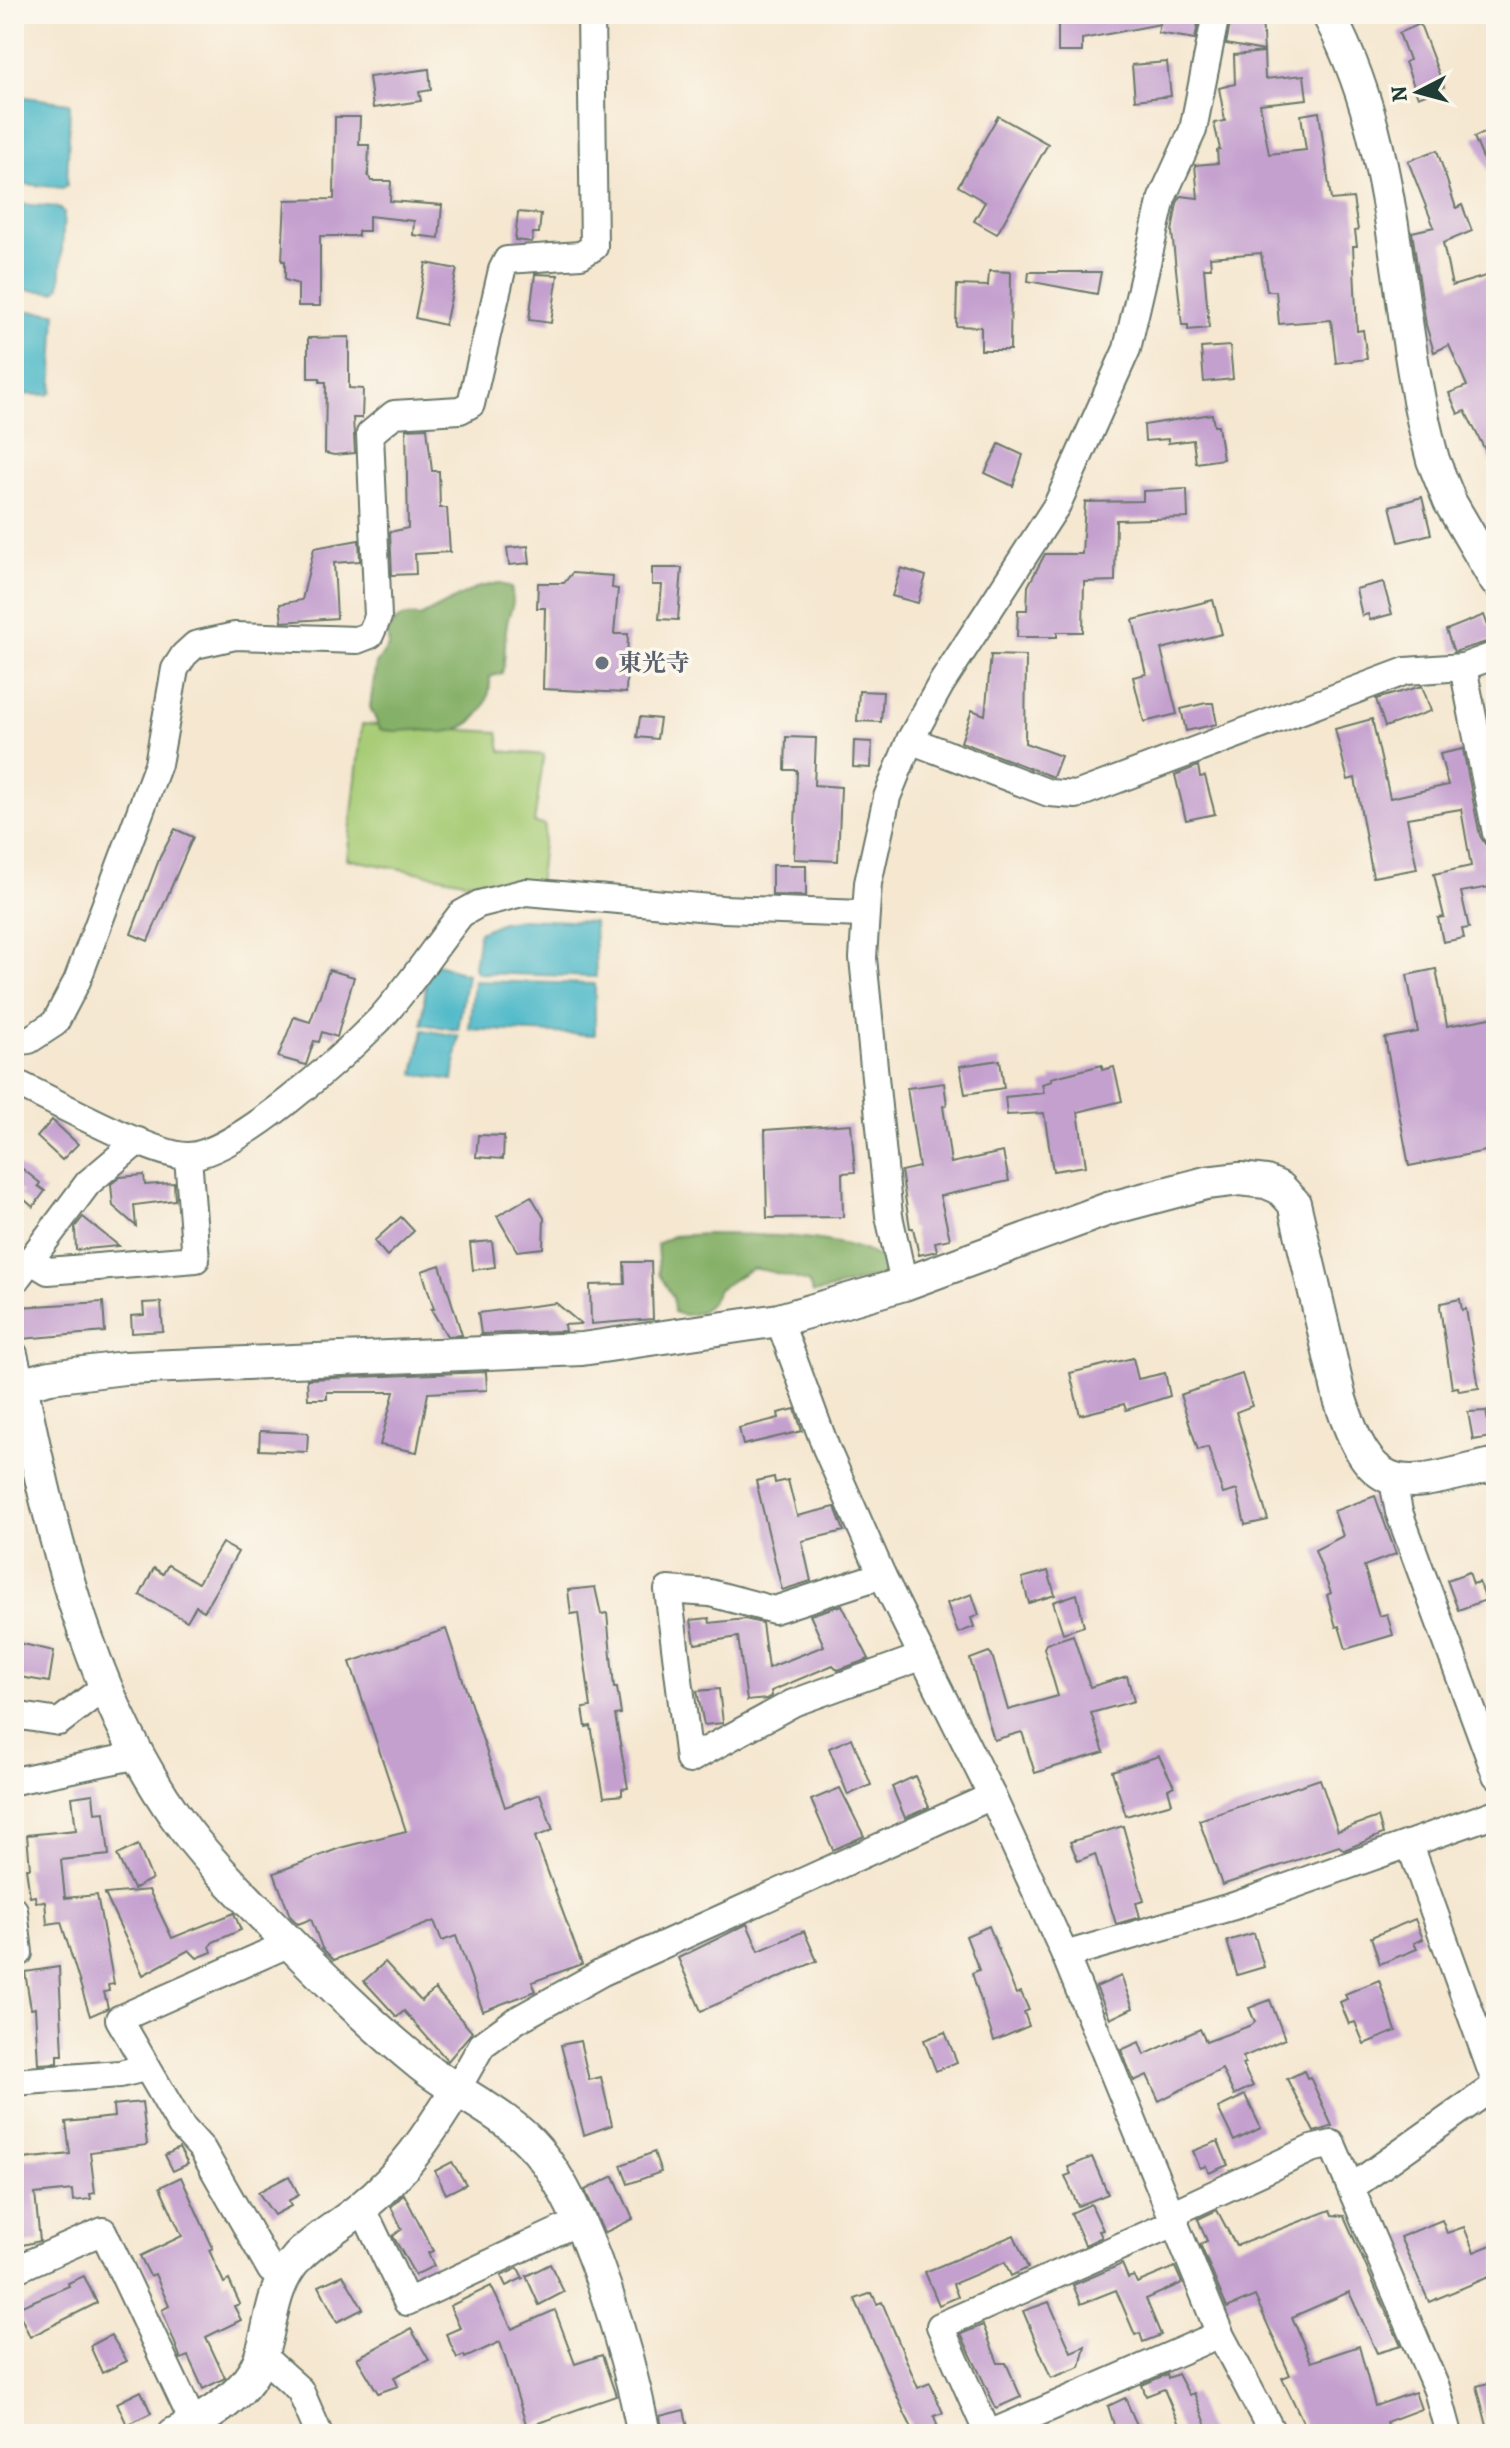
<svg xmlns="http://www.w3.org/2000/svg" width="1510" height="2448" font-family="Alegreya,'Noto Serif JP',serif">
	<style>
		.green { fill: #a7cc76; stroke: #638455; stroke-width: 2 }
		.forest { fill: #85b067; stroke: #52764e; stroke-width: 2 }
		.water { fill: #4cb8c8; stroke: #367a7e; stroke-width: 2 }
		.building { fill: #c4a0cf }
		.lines { fill: none; stroke-linecap: round; stroke-linejoin: round }
		.minor-casing { stroke: #6a786b; stroke-width: 30 }
		.tertiary-casing { stroke: #6a786b; stroke-width: 36 }
		.minor { stroke: #fff; stroke-width: 26 }
		.tertiary { stroke: #fff; stroke-width: 32 }
		.worship-dot { fill: #6b7280; stroke: #fbf7ec; stroke-width: 3 }
		.labels { text-anchor: middle; dominant-baseline: central; stroke-width: 7; stroke-linejoin: round; paint-order: stroke }
		.worship-label { font-size: 24px; font-weight: bold; fill: #5b616d; stroke: #fbf7ec; text-anchor: start }
	</style>
	<rect width="100%" height="100%" fill="#fbf7ec"/>
	<filter id="ink" filterUnits="userSpaceOnUse"><feTurbulence type="fractalNoise" baseFrequency=".0125" numOctaves="2"/><feDisplacementMap in="SourceGraphic" scale="16" xChannelSelector="R" yChannelSelector="G"/><feConvolveMatrix kernelMatrix="1 2 1 2 8 2 1 2 1" color-interpolation-filters="sRGB"/></filter>
	<filter id="wash" filterUnits="userSpaceOnUse"><feTurbulence type="fractalNoise" baseFrequency=".006" numOctaves="4" result="noise"/><feDisplacementMap in="SourceGraphic" scale="32" xChannelSelector="R" yChannelSelector="G"/><feGaussianBlur stdDeviation="1.8" result="paint"/><feColorMatrix in="noise" values="0 0 0 0 0 0 0 0 0 0 0 0 0 0 0 0 0 1.4 0 .05"/><feComposite in="paint" operator="in"/></filter>
	<g filter="url(#wash)">
		<rect width="100%" height="100%" fill="#f5e7d0"/>
		<!-- green -->
		<path class="green" d="M362 724 498 732 501 751 544 755 534 823 545 825 538 888 464 881 347 859Z"/>
		<!-- forest -->
		<g class="forest">
			<path d="M498 583 511 588C515 608 512 603 508 619 503 637 507 655 502 673L490 677C491 706 475 729 443 732 435 733 426 730 418 730 404 730 394 733 380 729L370 707 376 664 389 645 387 632C397 618 403 613 420 617L476 588Z"/>
			<path d="M707 1234C751 1235 860 1233 890 1266L886 1275C861 1278 839 1290 813 1293L808 1282C797 1279 758 1267 752 1269 740 1274 729 1283 718 1289 713 1308 692 1321 674 1312L673 1297 659 1274 657 1244 673 1236Z"/>
		</g>
		<!-- water -->
		<g class="water">
			<path d="M25 97 70 103 67 185 63 188 14 183 15 103Z"/>
			<path d="M19 204 58 207 64 212 60 287 55 292 14 289V208Z"/>
			<path d="M14 310 56 313 52 392 48 395 14 394Z"/>
			<path d="M521 919 594 922 596 977 477 973 474 967 479 932 502 922Z"/>
			<path d="M434 963 467 974 458 1030 422 1024 426 983Z"/>
			<path d="M474 981 595 984V1035L469 1029Z"/>
			<path d="M423 1030 459 1036 453 1080 414 1074Z"/>
		</g>
		<g id="blocks">
			<!-- building -->
			<g class="building">
				<path d="M1058 14H1200L1195 39 1158 33 1160 24 1082 39V52H1058Z"/>
				<path d="M1262 17 1264 51 1226 44 1231 19Z"/>
				<path d="M1420 24 1444 87 1418 97 1405 62 1409 60 1399 33Z"/>
				<path d="M1264 52 1265 79 1304 75 1307 99 1260 104 1269 154 1306 150 1301 115 1319 112 1331 200 1353 198 1358 230 1355 231 1357 246H1353L1357 331 1363 330 1367 359 1336 363 1331 320 1279 324 1276 291H1267L1261 253 1210 257 1211 268H1204L1209 328 1188 330V325H1182L1172 232 1177 203 1181 196 1198 198 1195 165 1218 163 1217 150 1220 149 1214 123 1225 121 1219 88 1235 84 1234 55Z"/>
				<path d="M1167 62 1171 96 1135 100 1132 65Z"/>
				<path d="M429 69 431 90 419 92 421 101 373 108 369 77Z"/>
				<path d="M998 116 1048 144 997 234 974 221 985 202 958 186Z"/>
				<path d="M335 117H360L359 145H369L368 175 371 181H391L390 201 442 205 439 238 413 235 414 221 369 216V231H358V236H320V306H298V284L285 280V261H282L285 200 334 199Z"/>
				<path d="M1496 128V189L1474 137Z"/>
				<path d="M1437 150 1456 208 1462 205 1472 231 1443 243 1452 286 1496 273V471L1465 411 1458 414 1449 393 1467 386 1449 345 1434 352 1426 325 1412 232 1434 227 1408 161Z"/>
				<path d="M518 212 541 214 539 233H533L532 242 515 240Z"/>
				<path d="M426 263 457 269 445 325 415 318Z"/>
				<path d="M989 271 1011 272 1010 350H981V327L956 326 957 285 988 286Z"/>
				<path d="M1029 272H1101L1097 294 1028 281Z"/>
				<path d="M535 274 558 275 551 323 529 320Z"/>
				<path d="M349 337V388L363 389 362 418H353L355 453 334 455 325 453 326 382H320V378H308V338Z"/>
				<path d="M1230 346 1233 379 1204 382 1201 348Z"/>
				<path d="M1212 414 1214 426H1218L1223 459 1196 463 1193 440 1168 443V439L1145 441 1144 425Z"/>
				<path d="M427 428 432 471H439L440 508H447L450 552 415 554 416 574 392 575 390 532 408 528 406 429Z"/>
				<path d="M999 444 1023 455 1013 486 985 473Z"/>
				<path d="M1187 489 1188 518 1116 520 1115 581 1084 582 1083 632H1057V637H1017L1018 610H1027L1028 586 1045 554H1082L1085 502 1143 501V491Z"/>
				<path d="M1422 497 1431 534 1399 542 1390 506Z"/>
				<path d="M359 540 360 561 334 563 337 618 282 622 280 604 302 600 314 548Z"/>
				<path d="M528 546 530 563 509 565 507 548Z"/>
				<path d="M652 568H682L678 620 659 619 662 585H652Z"/>
				<path d="M901 568 926 576 918 603 892 596Z"/>
				<path d="M572 573 613 576 612 588 618 589 614 634H628L626 693 543 689 545 608H537L538 583H564Z"/>
				<path d="M1383 582 1392 614 1370 620 1368 614 1362 616 1356 589Z"/>
				<path d="M1213 600 1222 634 1161 649 1177 714 1144 722 1133 677 1146 674 1133 620Z"/>
				<path d="M1484 615 1488 626 1496 623V639L1454 652 1446 630Z"/>
				<path d="M991 655 1026 656 1025 743 1061 756 1053 777 961 742 972 710 985 715Z"/>
				<path d="M1422 686 1431 711 1385 727 1376 699Z"/>
				<path d="M859 691 883 692 881 722 857 721Z"/>
				<path d="M1206 703H1213L1217 724 1186 731 1181 709Z"/>
				<path d="M640 717 660 719 657 739 637 737Z"/>
				<path d="M1372 719 1390 798 1448 785 1440 754 1463 749 1480 836 1485 844 1494 848 1496 860V886L1461 892 1469 928 1462 929 1464 938 1443 942 1438 918 1444 917 1434 874 1471 866 1461 809 1407 818 1417 869 1373 877 1355 778 1348 780 1335 729Z"/>
				<path d="M786 737 816 738 814 785 841 787 838 861 794 859 797 770H785Z"/>
				<path d="M854 741 872 742 871 768 853 767Z"/>
				<path d="M1198 766 1200 777 1205 776 1215 814 1186 820 1175 775Z"/>
				<path d="M175 829 193 837 148 941 131 934 160 857Z"/>
				<path d="M772 865H806V896L772 895Z"/>
				<path d="M1436 969 1447 1026 1496 1017V1149L1409 1166 1385 1038 1418 1032 1407 975Z"/>
				<path d="M329 970 354 977 337 1037 322 1032 319 1042 314 1041 306 1065 278 1057 294 1017 310 1022Z"/>
				<path d="M1000 1060 1004 1088 965 1094 960 1066Z"/>
				<path d="M1102 1065V1070L1114 1067 1122 1101 1078 1112 1086 1166 1053 1171 1044 1113 1007 1115 1005 1097 1044 1093 1042 1084 1052 1081 1051 1078Z"/>
				<path d="M944 1083 947 1105 943 1106 951 1163 1003 1152 1009 1181 940 1196 950 1239 935 1242 937 1251 919 1255 913 1228H910L901 1171 919 1167 907 1088Z"/>
				<path d="M52 1120 78 1144 62 1160 37 1137Z"/>
				<path d="M851 1124 855 1172 842 1173 843 1217 767 1218 765 1130Z"/>
				<path d="M478 1135 504 1136 503 1159 476 1157Z"/>
				<path d="M14 1162 40 1183 38 1186 45 1191 33 1207 19 1195 22 1192 14 1185Z"/>
				<path d="M144 1175 145 1185 174 1183 175 1200 134 1205 136 1226 113 1206 111 1184 120 1177Z"/>
				<path d="M531 1196 544 1218 543 1248 517 1251 497 1216Z"/>
				<path d="M83 1217 119 1246 76 1250 75 1227Z"/>
				<path d="M401 1217 414 1231 387 1256 374 1241Z"/>
				<path d="M492 1241 495 1267 473 1270 470 1243Z"/>
				<path d="M624 1262H651L653 1319 591 1324 590 1285 625 1284Z"/>
				<path d="M440 1265 462 1335 447 1336 431 1309H434L422 1271Z"/>
				<path d="M1460 1299 1462 1310 1466 1309 1479 1388 1459 1391 1458 1387 1452 1388 1440 1307 1441 1303Z"/>
				<path d="M103 1302 105 1332 21 1339 18 1307Z"/>
				<path d="M161 1302 163 1331 132 1333 131 1316 144 1315 143 1303Z"/>
				<path d="M556 1303 581 1324 564 1325 565 1331 481 1334 478 1313Z"/>
				<path d="M1133 1358 1138 1379 1165 1373 1170 1396 1126 1410 1124 1404 1080 1415 1070 1373Z"/>
				<path d="M486 1372 487 1390 428 1393 417 1452 380 1445 394 1392H327V1399H308L307 1379Z"/>
				<path d="M1242 1374 1252 1406 1236 1412 1268 1520 1245 1525 1237 1490 1223 1494 1208 1447 1198 1450 1180 1395Z"/>
				<path d="M795 1409 802 1431 743 1445 739 1428 779 1418 778 1413Z"/>
				<path d="M1486 1411 1491 1437 1473 1440 1468 1412Z"/>
				<path d="M260 1431 308 1433 307 1452 259 1450Z"/>
				<path d="M774 1477 775 1483 788 1480 797 1516 835 1507 844 1531 802 1541 811 1581 782 1590 756 1481Z"/>
				<path d="M1375 1496 1396 1554 1364 1566 1379 1616 1387 1614 1393 1635 1346 1649 1339 1626 1336 1627 1327 1595 1331 1593 1315 1550 1343 1536 1334 1511Z"/>
				<path d="M222 1543 238 1552 204 1611 196 1606 187 1621 140 1595 154 1568 163 1574 168 1565 198 1583Z"/>
				<path d="M1048 1571 1055 1595 1029 1603 1022 1578Z"/>
				<path d="M1469 1572 1473 1584 1479 1582 1486 1600 1458 1610 1447 1580Z"/>
				<path d="M595 1587 601 1614 607 1613 614 1688H617L621 1714 615 1715 628 1788 622 1789V1795L604 1797 591 1726 586 1727 583 1708 591 1707 578 1613 571 1614 568 1590Z"/>
				<path d="M972 1594 979 1615 971 1618 974 1627 958 1633 947 1603Z"/>
				<path d="M1077 1594 1084 1626 1063 1633 1053 1602Z"/>
				<path d="M842 1605 869 1659 838 1670 833 1665 771 1691 772 1696 767 1699 747 1701 738 1637 695 1644 691 1620 709 1618 710 1623 745 1619 762 1623 768 1668 824 1646 810 1615Z"/>
				<path d="M446 1629 505 1807 540 1794 553 1830 535 1837 582 1964 532 1982 536 1991 483 2011 456 1936 442 1941 434 1921 334 1960 322 1948 311 1919 298 1924 290 1916 274 1873 340 1848 406 1831 350 1662Z"/>
				<path d="M1073 1635 1090 1687 1127 1676 1134 1701 1091 1713 1104 1752 1035 1773 1022 1732 994 1740 970 1659 989 1652 992 1655 1008 1710 1058 1696 1044 1648 1046 1644Z"/>
				<path d="M14 1642 54 1651 49 1682 14 1676Z"/>
				<path d="M719 1689 723 1723 704 1725 697 1691Z"/>
				<path d="M852 1738 871 1785 848 1795 829 1748Z"/>
				<path d="M1159 1756 1174 1786 1168 1789 1172 1803 1126 1816 1112 1771Z"/>
				<path d="M915 1776 929 1807 905 1818 892 1787Z"/>
				<path d="M1320 1779 1338 1831 1378 1817 1383 1834 1344 1850 1339 1846 1222 1885 1199 1820Z"/>
				<path d="M840 1788 864 1836 833 1850 811 1800Z"/>
				<path d="M93 1794 95 1813 104 1812 109 1855 61 1860 65 1898 97 1895 114 1984 108 1985 109 1991 104 1992 108 2008 90 2016 61 1922 47 1924 45 1901 36 1902 35 1896 30 1897 26 1868H30L27 1835 76 1830 72 1797Z"/>
				<path d="M1123 1826 1144 1901 1136 1903 1140 1917 1116 1924 1095 1854 1078 1861 1070 1842Z"/>
				<path d="M138 1845 152 1879 133 1889 117 1855Z"/>
				<path d="M149 1890 172 1938 234 1913 241 1930 213 1942 210 1946 212 1952 197 1958 189 1950 143 1975 105 1894Z"/>
				<path d="M1415 1919 1423 1939 1414 1943 1417 1949 1380 1964 1371 1937Z"/>
				<path d="M747 1924 759 1951 804 1931 817 1961 701 2011 678 1958Z"/>
				<path d="M989 1926 1016 1994 1021 1992 1029 2010 1024 2012 1029 2026 994 2041 972 1973 979 1970 966 1936Z"/>
				<path d="M1254 1933 1264 1967 1237 1975 1227 1941Z"/>
				<path d="M385 1962 421 2001 435 1989 472 2032 448 2061 404 2011 397 2017 364 1981Z"/>
				<path d="M59 1967 63 2055H58V2063L38 2064 35 2008 31 2009 25 1972Z"/>
				<path d="M1121 1976 1133 2008 1110 2019 1096 1987Z"/>
				<path d="M1379 1980 1396 2031 1364 2044 1355 2022 1349 2024 1340 2002 1347 1999 1345 1994Z"/>
				<path d="M1270 2000 1285 2039 1243 2057 1245 2063 1242 2064 1253 2086 1234 2095 1222 2069 1159 2101 1147 2075 1134 2081 1121 2050 1139 2042 1144 2055 1200 2029 1206 2042 1252 2025 1255 2022 1249 2008Z"/>
				<path d="M945 2032 957 2062 936 2071 924 2040Z"/>
				<path d="M580 2041 589 2080 601 2077 612 2125 584 2135 561 2045Z"/>
				<path d="M1304 2071 1307 2078 1310 2077 1332 2126 1325 2129 1314 2132 1287 2079Z"/>
				<path d="M1245 2095 1261 2128 1234 2141 1218 2108Z"/>
				<path d="M142 2102 147 2145 90 2152 95 2193 90 2194 91 2199 73 2201 72 2190 35 2194 40 2241 14 2247V2218H19L14 2160 70 2154 66 2122 114 2117 113 2105Z"/>
				<path d="M1218 2141 1228 2165 1209 2173 1206 2166 1200 2168 1193 2151Z"/>
				<path d="M179 2148 188 2164 173 2171 165 2155Z"/>
				<path d="M654 2152 661 2172 628 2184 621 2165Z"/>
				<path d="M1092 2157 1108 2194 1078 2206 1065 2176 1071 2174 1068 2167Z"/>
				<path d="M452 2162 466 2184 446 2194 435 2171Z"/>
				<path d="M289 2176 299 2195 288 2201 291 2206 274 2215 258 2192Z"/>
				<path d="M614 2176 633 2219 604 2233 585 2190Z"/>
				<path d="M181 2177 213 2248 209 2250 224 2283 229 2280 240 2304 234 2306 241 2320 206 2337 225 2378 203 2389 188 2356 181 2359 162 2310 169 2306 155 2274 150 2276 140 2256 182 2236 160 2187Z"/>
				<path d="M404 2194 433 2251 428 2253 434 2266 415 2275 393 2236 402 2229 391 2207Z"/>
				<path d="M1091 2204 1103 2230 1099 2231 1102 2237 1085 2245 1071 2213Z"/>
				<path d="M1217 2210 1236 2246 1330 2210 1332 2215 1344 2216 1401 2346 1377 2353 1349 2292 1292 2317 1311 2362 1359 2346 1375 2406 1415 2392 1421 2409 1386 2422 1390 2434H1309L1282 2378 1290 2375 1255 2296 1227 2308 1200 2244 1207 2241 1198 2219Z"/>
				<path d="M1442 2220 1447 2233 1464 2227 1474 2252 1496 2243V2274L1429 2302 1400 2237Z"/>
				<path d="M1014 2235 1028 2268 1011 2276 1005 2262 953 2284 958 2297 939 2305 925 2272Z"/>
				<path d="M550 2264 564 2292 539 2305 526 2276Z"/>
				<path d="M1122 2264 1128 2278 1134 2276 1137 2283 1175 2267 1182 2283 1146 2299 1161 2335 1143 2342 1140 2333 1135 2335 1116 2290 1081 2304 1073 2285Z"/>
				<path d="M518 2268 523 2278 506 2286 501 2276Z"/>
				<path d="M343 2275 363 2309 337 2322 319 2286Z"/>
				<path d="M84 2276 97 2303 30 2337 17 2308 69 2286 68 2283Z"/>
				<path d="M491 2286 512 2329 555 2310 575 2364 602 2355 616 2396 527 2427 500 2342 465 2358 464 2355 457 2358 446 2334 460 2328 450 2306Z"/>
				<path d="M872 2293 877 2304 882 2302 918 2388 930 2383 943 2413 934 2416 940 2434H915L905 2414 855 2299Z"/>
				<path d="M1049 2302 1071 2352 1085 2346 1080 2367 1051 2378 1023 2311Z"/>
				<path d="M983 2325 998 2363H1006L1021 2397 996 2408 961 2334Z"/>
				<path d="M411 2329 429 2360 394 2377 398 2386 378 2393 357 2358Z"/>
				<path d="M111 2335 127 2361 102 2373 90 2346Z"/>
				<path d="M1167 2374 1168 2378 1178 2374 1189 2395 1194 2393 1210 2434H1183L1164 2389 1146 2396 1142 2385Z"/>
				<path d="M1496 2381V2434H1489L1477 2386Z"/>
				<path d="M141 2391 151 2413 127 2425 117 2403Z"/>
				<path d="M1125 2398 1141 2434H1117L1108 2406Z"/>
				<path d="M684 2410 688 2427 663 2433 660 2416Z"/>
			</g>
		</g>
	</g>
	<g filter="url(#ink)">
		<use href="#blocks" fill-opacity="0" stroke="#6a786b" stroke-width="2"/>
		<g class="lines">
			<defs>
				<g id="minor">
					<path d="M1463 667 1496 833"/>
					<path d="M910 740 1049 793 1076 795 1406 671 1463 667 1496 655"/>
					<path d="M14 1042 29 1040 55 1023 77 981 158 764 175 669 184 655 195 645 235 636 357 640 370 635 378 617 370 434 394 414 460 410 471 404 502 270 507 260 581 255 594 247 591 14"/>
					<path d="M14 1082C50 1099 153 1156 187 1156 235 1156 345 1054 379 1020 407 990 435 947 461 914L479 904 526 892 722 909 863 914"/>
					<path d="M30 1260 48 1271 196 1259 188 1157"/>
					<path d="M14 1282 88 1183 138 1141"/>
					<path d="M904 1284 889 1216 863 958 868 883 887 797 910 740 941 684 1057 505 1127 349 1162 198 1193 130 1216 14"/>
					<path d="M779 1320 826 1448 882 1575 992 1796 1065 1955 1220 2334 1273 2434"/>
					<path d="M14 1354 21 1384"/>
					<path d="M1393 1481 1399 1512 1496 1775"/>
					<path d="M882 1575 774 1610 710 1593 668 1590 689 1760 793 1703 921 1657"/>
					<path d="M14 1715 59 1722 107 1685"/>
					<path d="M14 1781 139 1755"/>
					<path d="M1410 1845 1496 2084"/>
					<path d="M14 1910 19 1953"/>
					<path d="M1065 1955 1234 1906 1496 1813"/>
					<path d="M14 2082 120 2074 145 2068"/>
					<path d="M457 2089 482 2045 515 2021 603 1972 992 1796"/>
					<path d="M1352 2187 1496 2085"/>
					<path d="M362 2207 407 2302 578 2222"/>
					<path d="M1173 2213 1311 2149 1332 2144 1437 2390 1449 2434"/>
					<path d="M14 2270 103 2231 194 2424"/>
					<path d="M282 2278 271 2270 202 2149 181 2126 119 2019 290 1943"/>
					<path d="M262 2356 300 2390 319 2434"/>
					<path d="M988 2434 940 2326 1176 2222"/>
					<path d="M989 2434 1220 2334"/>
				</g>
				<g id="tertiary">
					<path d="M1328 14C1403 152 1392 312 1433 460L1450 502 1496 581"/>
					<path d="M21 1384C50 1530 89 1693 176 1817 204 1857 239 1891 273 1926 320 1974 369 2023 421 2065 459 2095 506 2113 538 2151 588 2210 629 2357 644 2434"/>
					<path d="M14 1386 50 1377 124 1368 582 1349 779 1320 904 1284 1108 1209 1206 1183 1240 1179 1266 1182 1280 1188 1294 1203 1340 1399C1374 1506 1405 1485 1496 1464"/>
					<path d="M174 2434C208 2417 250 2393 262 2353 273 2318 271 2287 298 2257 316 2238 341 2225 361 2208 404 2173 428 2136 457 2089"/>
				</g>
			</defs>
			<!-- minor casing -->
			<use href="#minor" class="minor-casing"/>
			<!-- tertiary casing -->
			<use href="#tertiary" class="tertiary-casing"/>
			<!-- minor -->
			<use href="#minor" class="minor"/>
			<!-- tertiary -->
			<use href="#tertiary" class="tertiary"/>
		</g>
	</g>
	<!-- markers -->
	<circle class="worship-dot" cx="602" cy="663" r="8"/>
	<g class="labels">
		<!-- worship labels -->
		<g class="worship-label">
			<text x="618" y="663">東光寺</text>
		</g>
	</g>
	<!-- margin -->
	<rect width="1510" height="2448" fill="none" stroke="#fbf7ec" stroke-width="48"/>
	<!-- north arrow -->
	<g transform="translate(1418 92) rotate(264)" stroke="#fbf7ec" stroke-width="6" paint-order="stroke">
	<path d="M0-6L14 30L0 20L-14 30Z" fill="#1f3d34"/>
	<text y="-12" font-size="22" font-weight="bold" text-anchor="middle" fill="#1f3d34">N</text>
	</g>
</svg>
